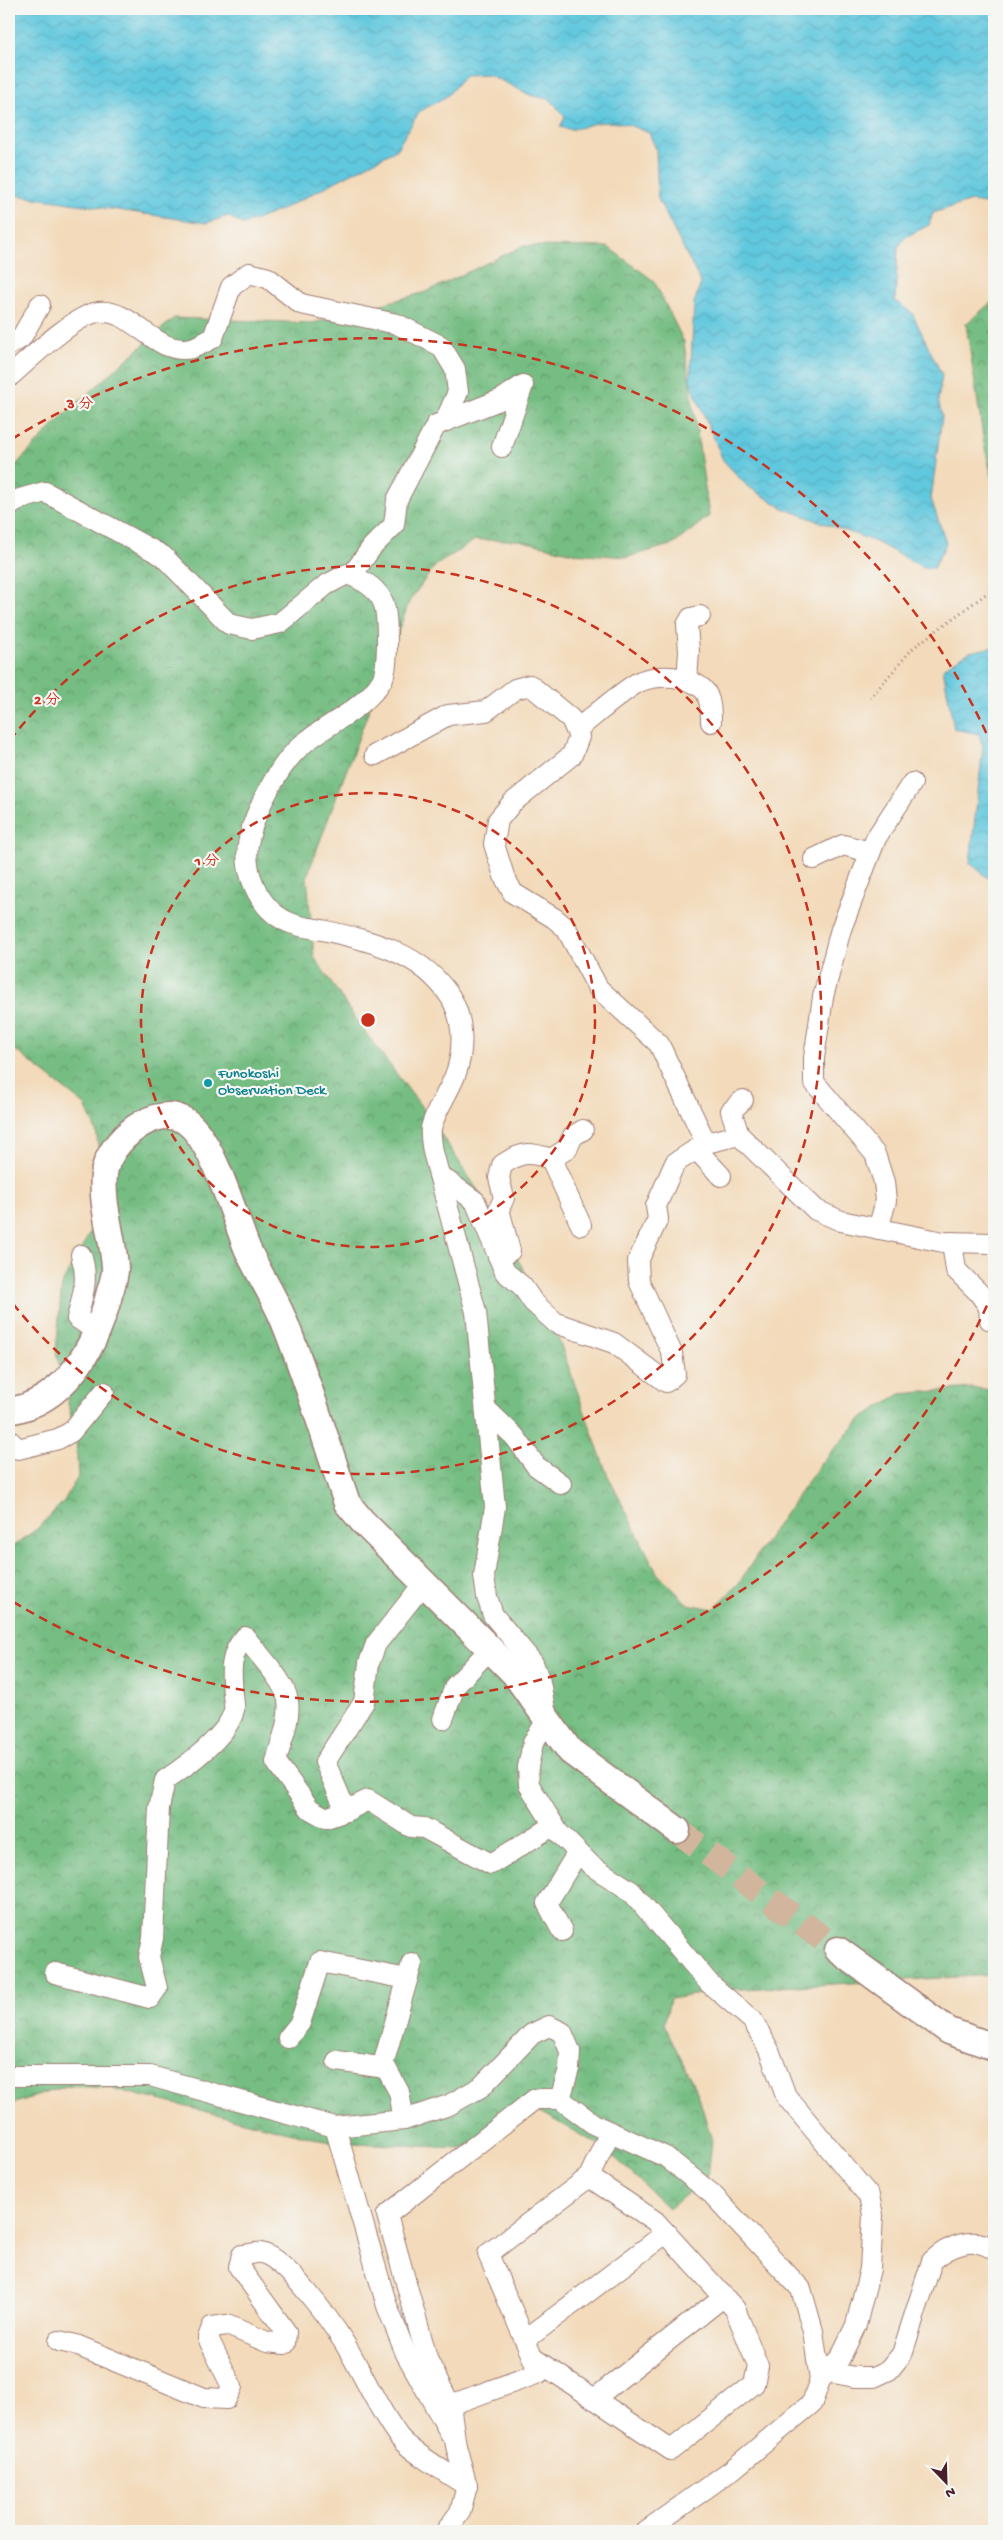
<svg xmlns="http://www.w3.org/2000/svg" width="1003" height="2540" font-family="'Gochi Hand','Klee One',sans-serif">
	<style>
		.forest { fill: url(#forest-crowns); stroke: #606e57 }
		.water { fill: url(#water-waves); stroke: #567484 }
		.lines { fill: none; stroke-linecap: round; stroke-linejoin: round }
		.tertiary-tunnel { stroke: #d1b59d; stroke-width: 26; stroke-dasharray: 26 13; stroke-linecap: butt }
		.minor-casing { stroke: #9e7c72; stroke-width: 22 }
		.tertiary-casing { stroke: #9e7c72; stroke-width: 29 }
		.path { stroke: #9e7c72; stroke-width: 3; stroke-dasharray: 1 4; stroke-linecap: butt }
		.minor { stroke: #fff; stroke-width: 20 }
		.tertiary { stroke: #fff; stroke-width: 26 }
		.ring { fill: none; stroke: #c8321e; stroke-width: 2.5; stroke-dasharray: 9 6 }
		.culture-dot { fill: #0f9aa8; stroke: #f6f6f2; stroke-width: 2 }
		.labels { text-anchor: middle; dominant-baseline: central; stroke-width: 4.5; stroke-linejoin: round; paint-order: stroke }
		.culture-label { font-size: 15px; fill: #0d838f; stroke: #f6f6f2; text-anchor: start }
		.centre { fill: #c8321e; stroke: #f6f6f2; stroke-width: 2.5 }
		.ring-label { font-size: 15px; text-anchor: middle; font-weight: bold; fill: #c8321e; stroke: #f6f6f2; stroke-width: 4.5; stroke-linejoin: round; paint-order: stroke }
	</style>
	<defs>
		<pattern id="forest-crowns" width="20" height="18" patternUnits="userSpaceOnUse" patternTransform="scale(1.25)"><rect width="20" height="18" fill="#76bd83"/><path d="M2 6a3 3 0 1 1 6 0M12 15a3 3 0 1 1 6 0" fill="none" stroke="#63996b"/></pattern>
		<pattern id="water-waves" width="16" height="10" patternUnits="userSpaceOnUse" patternTransform="scale(1.25)"><rect width="16" height="10" fill="#61c8de"/><path d="M0 5q4-4 8 0t8 0" fill="none" stroke="#56abbf"/></pattern>
	</defs>
	<rect width="100%" height="100%" fill="#f6f6f2"/>
	<filter id="ink" filterUnits="userSpaceOnUse"><feTurbulence type="fractalNoise" baseFrequency=".02" numOctaves="2"/><feDisplacementMap in="SourceGraphic" scale="10" xChannelSelector="R" yChannelSelector="G"/><feConvolveMatrix kernelMatrix="1 2 1 2 8 2 1 2 1" color-interpolation-filters="sRGB"/></filter>
	<filter id="wash" filterUnits="userSpaceOnUse"><feTurbulence type="fractalNoise" baseFrequency=".0096" numOctaves="4" result="noise"/><feDisplacementMap in="SourceGraphic" scale="20" xChannelSelector="R" yChannelSelector="G"/><feGaussianBlur stdDeviation="1.12" result="paint"/><feColorMatrix in="noise" values="0 0 0 0 0 0 0 0 0 0 0 0 0 0 0 0 0 1.4 0 .05"/><feComposite in="paint" operator="in"/></filter>
	<g filter="url(#wash)">
		<rect width="100%" height="100%" fill="#f3daba"/>
		<!-- forest -->
		<g class="forest">
			<path d="M523 246 608 247 654 281 684 342 709 516 674 544 628 557 573 553 519 540H475L435 566 410 600 307 876 314 957 361 1027 433 1122 484 1200 551 1318 607 1474 657 1573 688 1604 714 1609 739 1583 770 1535 821 1463 862 1418 900 1394 972 1388 994 1390V1975L725 1990 670 1999 664 2024 698 2094 712 2141 708 2176 669 2209 606 2149 536 2110 463 2148 329 2142 110 2088 66 2086 9 2105V1549L37 1529 64 1501 78 1476 76 1438 56 1352 62 1283 100 1215 104 1185 96 1131 85 1105 9 1045V472L67 412 174 318 313 323 426 292Z"/>
			<path d="M994 300V486L984 443 966 324Z"/>
		</g>
		<!-- water -->
		<g class="water">
			<path d="M9 9H994V206L971 201 933 213 929 225 905 237 898 248 895 301 912 313 942 375 938 400 942 416 931 499 946 543 934 568H924L876 542 785 509 747 486 723 460 690 382 694 303 701 283 658 199 656 149 649 133C631 125 617 120 597 123 583 125 574 133 560 127L565 117 550 99 532 96 488 74 465 75 447 96 419 112 396 150 281 210 243 225 228 216 206 223 9 194Z"/>
			<path d="M994 647V883L970 863 983 747 979 734 954 729 943 668 970 652Z"/>
		</g>
	</g>
	<g filter="url(#ink)">
		<g class="lines">
			<!-- tertiary-tunnel -->
			<path class="tertiary-tunnel" d="M677 1830 838 1950"/>
			<defs>
				<g id="minor">
					<path d="M9 345 21 338 40 305"/>
					<path d="M9 377C29 360 73 316 98 312 134 308 155 357 192 348 199 346 207 341 213 338L231 287 249 273 268 278 301 304 397 324 441 346 455 369 458 392 445 421"/>
					<path d="M9 506 20 499 45 492 163 556 229 624 252 629 280 623 326 585 347 574C361 579 377 588 383 602 388 613 389 669 382 680 365 709 328 723 303 744 280 763 255 810 249 839 242 869 258 909 288 922 298 927 311 928 322 930 371 941 422 952 451 998 465 1022 464 1054 454 1078 447 1095 435 1111 431 1128 430 1135 432 1145 433 1152L476 1312 495 1507 484 1576 487 1597 493 1615 533 1663 540 1682 547 1720 533 1743 528 1767 529 1785 558 1832 592 1866 631 1891 709 1983 753 2021 769 2050 786 2096 869 2196 873 2215 870 2269 856 2325 840 2358 820 2380 812 2403 733 2469 646 2531"/>
					<path d="M352 575 372 547 394 525 397 500 436 425 502 399 523 385 502 447"/>
					<path d="M687 680 689 651 687 625 691 618 700 616"/>
					<path d="M576 730C591 719 626 687 641 681 660 674 687 675 703 689 711 697 711 712 711 722"/>
					<path d="M375 755 448 715 486 711 515 689 530 685 571 719 579 737 572 755 512 803 498 820 494 844 504 876 513 893 554 918 566 928 598 988 659 1044 706 1143"/>
					<path d="M814 859 843 845 870 852"/>
					<path d="M739 1135 816 1210 841 1221 943 1242 994 1243"/>
					<path d="M696 1149 721 1176"/>
					<path d="M551 1159 567 1149 573 1136 583 1130"/>
					<path d="M439 1175 475 1201 505 1272 522 1286 533 1302 556 1323 614 1343 666 1382 675 1374 672 1353 639 1281 638 1261 658 1219 656 1206 675 1163 706 1143 739 1135 731 1111 743 1100"/>
					<path d="M878 1229 886 1201 884 1182 875 1154 814 1082V1058L823 997 841 929 876 838 912 783"/>
					<path d="M952 1242 956 1270 979 1293 989 1307 990 1320"/>
					<path d="M81 1255C89 1278 83 1295 77 1318L96 1331"/>
					<path d="M498 1256 510 1251 499 1209 504 1198 499 1178 502 1165C522 1151 530 1152 551 1159L581 1225"/>
					<path d="M486 1409 515 1437 536 1466 561 1484"/>
					<path d="M9 1440 18 1449 58 1439 71 1432 104 1392"/>
					<path d="M443 1719 455 1686 490 1649"/>
					<path d="M346 1811 368 1800 411 1827 424 1828 491 1864 554 1825"/>
					<path d="M562 1931 547 1903 578 1852"/>
					<path d="M55 1973 150 1998 157 1988 149 1957 153 1938 159 1808 165 1780C186 1766 229 1735 234 1710 235 1705 233 1699 233 1694 231 1673 229 1654 245 1637 257 1653 286 1682 288 1701 291 1720 280 1744 276 1762L310 1809 326 1818 346 1811 325 1762 364 1702 369 1663 376 1644 424 1583"/>
					<path d="M288 2038 300 2023 320 1962 407 1979"/>
					<path d="M337 2061 386 2068 399 2092 404 2120"/>
					<path d="M382 2068 412 1963"/>
					<path d="M9 2076H150L335 2127 404 2120 449 2105 481 2087 532 2034 549 2026 562 2032 570 2051 569 2069 560 2099"/>
					<path d="M335 2127 387 2306 406 2354 450 2433"/>
					<path d="M525 2340 666 2233"/>
					<path d="M59 2341 76 2345 204 2398 226 2399 232 2387 208 2338 212 2327 227 2325 267 2342 285 2344 286 2332 239 2267 242 2255C248 2255 256 2252 261 2253 286 2258 332 2323 345 2344 364 2375 377 2408 399 2437 410 2451 450 2475 467 2486"/>
					<path d="M533 2358 671 2450 754 2384 758 2366 735 2309 655 2221 589 2177"/>
					<path d="M828 2372 855 2377H874L889 2370 902 2354 932 2261C948 2246 974 2235 994 2250"/>
					<path d="M594 2399 723 2297"/>
					<path d="M450 2405 539 2373 488 2254 589 2177 610 2132"/>
					<path d="M446 2531 460 2512 467 2486 456 2446 450 2405 428 2361 387 2215 535 2099H560L595 2125 666 2157 712 2194 801 2289 813 2331 820 2380"/>
				</g>
				<g id="tertiary">
					<path d="M9 1411C65 1402 94 1349 108 1299 110 1289 116 1277 115 1267 113 1236 101 1206 104 1174 107 1142 158 1099 188 1123 214 1144 234 1216 247 1248 258 1273 274 1296 284 1321 308 1380 326 1442 347 1503L363 1522 514 1673 570 1751 677 1830"/>
					<path d="M838 1950 949 2031 994 2047"/>
				</g>
			</defs>
			<!-- minor casing -->
			<use href="#minor" class="minor-casing"/>
			<!-- tertiary casing -->
			<use href="#tertiary" class="tertiary-casing"/>
			<!-- path -->
			<path class="path" d="M870 698 913 648 994 588"/>
			<!-- minor -->
			<use href="#minor" class="minor"/>
			<!-- tertiary -->
			<use href="#tertiary" class="tertiary"/>
		</g>
	</g>
	<!-- distance rings -->
	<g class="ring">
		<circle cx="368" cy="1020" r="227"/>
		<path d="M10 740A454 454 0 1 1 10 1300"/>
		<path d="M993 1292A681 681 0 0 1 12 1601M12 439A681 681 0 0 1 993 748"/>
	</g>
	<!-- markers -->
	<circle class="culture-dot" cx="208" cy="1083" r="5"/>
	<g class="labels">
		<!-- culture labels -->
		<g class="culture-label">
			<text x="218" y="1074">Funokoshi<tspan x="218" dy="17">Observation Deck</tspan></text>
		</g>
	</g>
	<circle cx="368" cy="1020" r="8" class="centre"/>
	<g class="ring-label">
		<text x="80" y="408">3 分</text>
		<text x="47" y="704">2 分</text>
		<text x="207" y="865">1 分</text>
	</g>
	<!-- margin -->
	<rect width="1003" height="2540" fill="none" stroke="#f6f6f2" stroke-width="30"/>
	<!-- north arrow -->
	<g transform="translate(946 2482) rotate(157)" stroke="#f6f6f2" stroke-width="4" paint-order="stroke">
	<path d="M0-4L9 19L0 12L-9 19Z" fill="#4a1f2b"/>
	<text y="-8" font-size="14" font-weight="bold" text-anchor="middle" fill="#4a1f2b">N</text>
	</g>
</svg>
